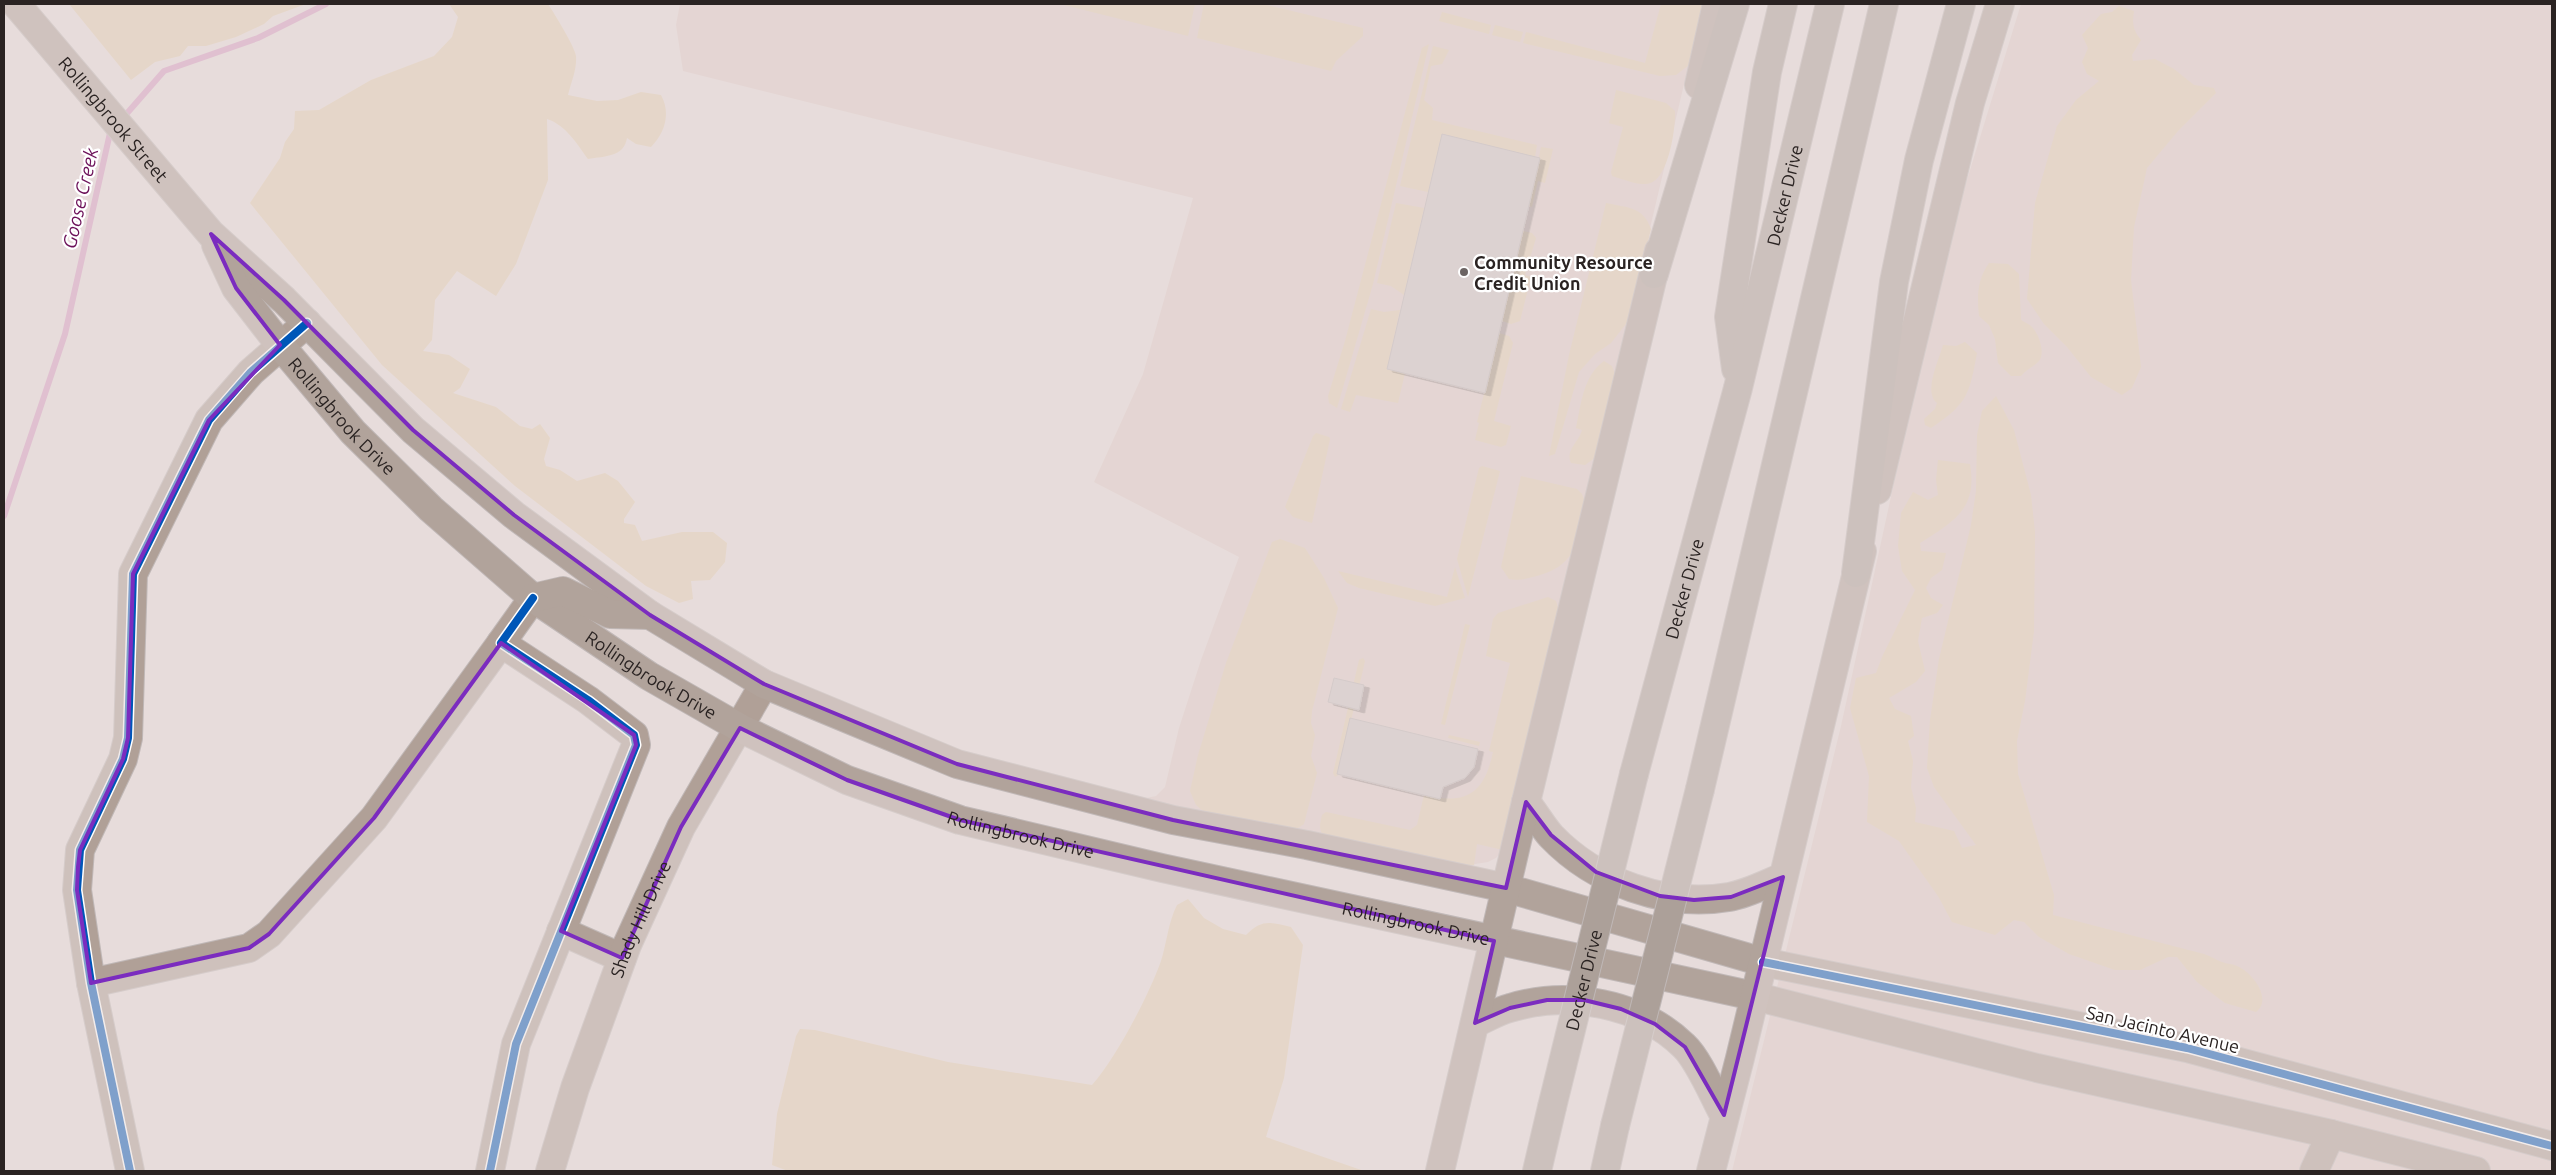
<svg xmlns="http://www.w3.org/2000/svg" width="2556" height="1175" font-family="Ubuntu,sans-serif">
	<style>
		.built { fill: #e0cdca }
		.green { fill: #e3cfb3 }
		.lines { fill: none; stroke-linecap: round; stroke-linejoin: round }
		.stream { stroke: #d79ec4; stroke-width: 6 }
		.building { fill: #cec5c6; stroke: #bdb5b5; filter: url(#shadow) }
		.minor-casing { stroke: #c0b8b7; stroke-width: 30 }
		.major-casing { stroke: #c0b8b7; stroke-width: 30 }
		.highway-casing { stroke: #c0b8b7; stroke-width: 30 }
		.minor { stroke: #b0a097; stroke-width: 28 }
		.major { stroke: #b1a39b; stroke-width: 28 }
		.highway { stroke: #aca099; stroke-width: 28 }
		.highway-bridge-casing { stroke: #c0b8b7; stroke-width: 30; stroke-linecap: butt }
		.highway-bridge { stroke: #aca099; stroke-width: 28 }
		.cycleway-casing { stroke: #fff; stroke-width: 11 }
		.cycleway { stroke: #0057b8; stroke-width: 8 }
		.marked { fill: none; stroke: #7b2cbf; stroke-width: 4; stroke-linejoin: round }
		.poi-dot { fill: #6c6463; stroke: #fff; stroke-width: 2 }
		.labels { text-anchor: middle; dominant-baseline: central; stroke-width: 4.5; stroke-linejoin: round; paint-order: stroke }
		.street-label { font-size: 18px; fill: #2a2322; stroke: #fff }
		.poi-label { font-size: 18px; font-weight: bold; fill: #2a2322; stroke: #fff; text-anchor: start }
		.water-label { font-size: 19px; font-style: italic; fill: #6c1159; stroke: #fff }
	</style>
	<defs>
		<filter id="shadow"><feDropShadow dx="5.5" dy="3" stdDeviation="0" flood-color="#0004"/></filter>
	</defs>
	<rect width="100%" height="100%" fill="#e7dcdb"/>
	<!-- built -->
	<g class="built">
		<path d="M680 4H1703L1503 850 1496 858 1488 862 1469 865 1141 799 1156 796 1165 787 1179 728 1201 660 1239 557 1094 482 1143 374 1193 198 683 71 676 25Z"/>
		<path d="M2021 4H2552V1171H1732L1841 726 1943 258Z"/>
	</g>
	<!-- green -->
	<g class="green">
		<path d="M69 4H306L273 16 264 24 236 37 206 46H188L180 56 155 62 131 80Z"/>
		<path d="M449 4H548C554 13 575 47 576 56 577 70 571 82 568 95L597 101 618 100 641 92 661 95C671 113 665 133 651 147L636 144 627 138C624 157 605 156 588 159 577 144 566 125 547 119L548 180 516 264 496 296 457 271 435 300 432 340 423 351 449 355 470 369 460 388 453 393 496 407 520 426 532 429 540 424 550 438 544 459 546 466 560 470 577 481 605 473 618 481 635 502 624 519V523L635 525 642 541 682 532H713L727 543 725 562 710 580 691 581 693 599 679 603 646 586 515 486 382 365 250 203 280 158 285 142 294 129 295 111 319 110 371 80 434 56 452 37 458 17Z"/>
		<path d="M1060 4H1195L1188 36Z"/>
		<path d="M1204 4H1263L1363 28V36L1336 61 1331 71 1197 38Z"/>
		<path d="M1661 4H1704L1689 65 1676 75 1660 76 1523 43 1526 32 1645 63Z"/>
		<path d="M2119 6 2134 11C2132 24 2133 30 2141 40L2132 55 2133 61 2155 59 2174 69 2194 85 2214 88 2216 93 2178 131 2147 168 2134 227 2131 280 2141 367 2132 388 2122 395 2091 377 2067 347 2044 324 2027 299 2035 203 2057 126 2076 100 2099 81 2087 74 2082 62 2088 48 2082 35 2101 14 2112 12Z"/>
		<path d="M1442 12 1491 25 1489 34 1439 21Z"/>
		<path d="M1495 25 1523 32 1520 42 1492 35Z"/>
		<path d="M1429 44 1373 284 1337 408 1329 403 1328 396 1345 341 1422 48Z"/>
		<path d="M1433 46 1449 50 1442 64 1431 66 1424 100 1433 108 1432 120 1537 145 1535 157 1442 134 1428 192 1400 186Z"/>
		<path d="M1616 90 1666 103 1675 111C1676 128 1668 184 1646 184 1636 185 1623 179 1612 176L1611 172 1623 127 1609 123Z"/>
		<path d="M1541 147 1553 149 1545 183 1538 181 1532 207 1529 206Z"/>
		<path d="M1396 203 1424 208 1404 295 1391 286 1377 283Z"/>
		<path d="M1606 203C1627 208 1643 206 1651 229L1629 320 1611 343 1595 354 1579 372 1555 454 1549 456 1569 355Z"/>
		<path d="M1523 231 1532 233 1536 238 1525 275 1531 277 1520 321 1511 324 1502 321Z"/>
		<path d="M1989 263 2008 264 2019 274 2021 320C2024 322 2029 324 2031 326 2039 333 2047 356 2037 363 2031 368 2026 370 2021 376H2011L1998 363 1995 339 1989 325 1979 316C1977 296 1977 280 1989 263Z"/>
		<path d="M1371 309 1384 312 1400 310 1387 369 1405 373 1398 403 1356 395 1350 412 1341 409Z"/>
		<path d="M1499 333 1509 336 1513 343 1494 421 1511 426 1506 445 1501 447 1475 440 1479 423 1477 422Z"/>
		<path d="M1965 342 1977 353C1969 395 1968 403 1931 428L1925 425 1924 419 1935 409 1937 403C1923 392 1939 360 1943 345L1956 346Z"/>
		<path d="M1604 361 1612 366 1616 377 1596 457 1585 465 1571 463C1565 450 1579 442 1582 430L1576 428C1581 405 1583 376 1604 361Z"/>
		<path d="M1996 396 2014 430 2031 495 2035 532 2034 631 2025 701 2017 741 2018 774 2054 895 2053 915 2204 954C2210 956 2216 960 2222 962 2227 964 2233 964 2237 966 2252 972 2273 999 2256 1012L2225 1003 2197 982 2177 957H2168L2140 970H2115L2069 954 2039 937 2024 922 2014 920 1995 935 1952 922 1938 896 1899 841 1867 822 1869 776 1850 708 1856 678 1876 673 1882 657 1915 590 1902 571 1898 546 1901 513 1913 492 1928 500 1938 495 1936 480 1938 460 1970 464C1978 509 1953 522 1920 543L1921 551 1946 553 1942 570 1931 578 1926 588 1931 598 1943 605 1937 613 1922 618 1918 641 1925 671 1916 682 1889 698 1895 709 1911 716 1914 736 1908 741 1913 761 1911 787 1916 808 1915 822 1954 831 1962 848 1976 845 1934 787 1927 768 1930 720 1939 659 1971 525 1976 491 1977 435 1982 411Z"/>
		<path d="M1316 433 1329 437 1330 439 1312 523 1293 517 1285 507 1313 436Z"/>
		<path d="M1482 466 1500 471 1468 597 1457 559 1479 468Z"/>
		<path d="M1521 476 1577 489 1582 494 1585 502C1576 538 1580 563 1540 575 1529 578 1521 581 1509 579L1501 567Z"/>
		<path d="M1280 539 1305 548 1324 578 1338 608 1312 711 1311 723 1315 735 1311 756 1317 773 1304 824 1295 830 1203 811 1196 805 1190 791 1198 755 1226 663 1272 542Z"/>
		<path d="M1455 567 1465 598 1435 606 1359 588 1347 583 1338 571 1447 597Z"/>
		<path d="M1548 597 1556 601 1560 614 1503 850 1477 844 1474 865H1469L1325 837C1318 830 1320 824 1322 815L1326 812 1410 830 1417 825 1424 795C1465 805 1484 795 1493 752L1489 751 1510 663 1486 656 1493 619 1498 613Z"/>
		<path d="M1465 624 1470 625 1445 725 1441 724Z"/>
		<path d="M1363 658 1365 661 1362 674 1338 775 1335 777 1333 773 1359 660Z"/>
		<path d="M1449 735 1480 742 1479 746 1448 738Z"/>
		<path d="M1188 899 1204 918 1223 929 1246 935C1262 919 1270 922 1291 927L1303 945 1284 1078 1266 1137 1364 1171H788L772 1165 777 1114 796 1036 800 1029 815 1030 948 1062 1092 1085C1116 1058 1149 995 1161 961 1167 942 1168 923 1177 905Z"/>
	</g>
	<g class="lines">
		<!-- stream -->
		<g class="stream">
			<path d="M122 119 164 71 258 38 326 4"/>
			<path d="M4 516 65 334 110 133 114 129"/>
		</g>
	</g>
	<!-- building -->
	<g class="building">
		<path d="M1442 134 1540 158 1485 393 1387 369Z"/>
		<path d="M1334 678 1364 685 1359 710 1328 702Z"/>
		<path d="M1350 718 1478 749 1474 767 1465 778 1443 787 1440 799 1337 774Z"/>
	</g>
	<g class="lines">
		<defs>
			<g id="minor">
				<path d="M561 931 622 958"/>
				<path d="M1763 962 2187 1048 2552 1146"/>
				<path d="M91 983 249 948 269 934 374 818 501 643"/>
				<path d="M1754 996 2037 1068 2331 1134 2476 1171"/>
				<path d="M130 1171 91 983 77 890 80 850 123 759 128 738 133 574 209 420 251 372 307 323"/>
				<path d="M490 1171 516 1044 636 745 634 735 588 700 501 643 533 598"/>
				<path id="s1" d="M550 1171 575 1088 627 945 681 827 764 684"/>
				<path d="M2314 1171 2331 1134"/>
			</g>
			<g id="major">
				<path id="s2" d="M16 4 211 234 284 300 413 430 514 515 650 615 764 684 957 764 1173 820 1307 845 1506 888 1763 962"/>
				<path d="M1699 85 1717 4"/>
				<path id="s3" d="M216 245 236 288 280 345 353 432 431 509 533 598 649 676 740 728 847 780 960 820 1162 868 1754 996"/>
				<path d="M1877 490 1970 103 2000 4"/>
				<path d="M533 598 563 591 610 614 650 615"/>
				<path d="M1526 802C1535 813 1542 826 1551 836 1595 882 1666 908 1729 897 1747 894 1766 884 1783 877"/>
				<path d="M1475 1023C1487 1018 1498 1011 1510 1008 1568 990 1640 1003 1684 1046 1699 1060 1714 1097 1724 1115"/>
				<path d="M1440 1171 1526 802 1659 251"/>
				<path d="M1711 1171 1740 1058 1862 551"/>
			</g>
			<g id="highway">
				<path d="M1654 274 1735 4"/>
				<path d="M1736 369 1729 317 1767 72 1783 4"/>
				<path d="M1856 573 1894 282 1919 160 1961 4"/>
				<path id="s4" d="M1634 774 1738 388 1830 4"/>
				<path d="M1700 789 1884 4"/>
				<path d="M1537 1171 1552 1107"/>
				<path d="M1605 1171 1615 1126"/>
			</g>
		</defs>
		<!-- minor casing -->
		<use href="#minor" class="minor-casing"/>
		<!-- major casing -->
		<use href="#major" class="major-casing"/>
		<!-- highway casing -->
		<use href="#highway" class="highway-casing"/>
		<!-- minor -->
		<use href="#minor" class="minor"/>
		<!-- major -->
		<use href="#major" class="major"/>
		<!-- highway -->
		<use href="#highway" class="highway"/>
		<defs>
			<g id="highway-bridge">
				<path id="s5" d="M1552 1107 1634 774"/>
				<path d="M1615 1126 1700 789"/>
			</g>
		</defs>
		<!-- highway-bridge casing -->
		<use href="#highway-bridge" class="highway-bridge-casing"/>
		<!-- highway-bridge -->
		<use href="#highway-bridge" class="highway-bridge"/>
		<defs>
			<g id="cycleway">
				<path d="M1763 962 2187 1048 2552 1146"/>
				<path d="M130 1171 91 983 77 890 80 850 123 759 128 738 133 574 209 420 251 372 307 323"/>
				<path d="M490 1171 516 1044 636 745 634 735 588 700 501 643 533 598"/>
			</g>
		</defs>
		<!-- cycleway casing -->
		<use href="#cycleway" class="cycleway-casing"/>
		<!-- cycleway -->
		<use href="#cycleway" class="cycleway"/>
	</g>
	<!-- marked area -->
	<path d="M0 0H2556V1175H0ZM211 234 284 300 413 430 514 515 650 615 764 684 957 764 1173 820 1506 888 1526 802 1551 835 1596 872 1660 896 1694 900 1731 897 1783 877 1724 1115 1685 1047 1655 1024 1621 1009 1584 1000H1547L1510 1008 1475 1023 1494 941 960 820 847 780 740 728 681 827 622 958 561 931 636 745 634 735 501 643 374 818 269 934 249 948 91 983 77 890 78 867 80 850 123 759 128 738 133 574 209 420 280 345 236 288Z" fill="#e7dcdb" fill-opacity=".55" fill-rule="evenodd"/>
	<path class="marked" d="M211 234 284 300 413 430 514 515 650 615 764 684 957 764 1173 820 1506 888 1526 802 1551 835 1596 872 1660 896 1694 900 1731 897 1783 877 1724 1115 1685 1047 1655 1024 1621 1009 1584 1000H1547L1510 1008 1475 1023 1494 941 960 820 847 780 740 728 681 827 622 958 561 931 636 745 634 735 501 643 374 818 269 934 249 948 91 983 77 890 78 867 80 850 123 759 128 738 133 574 209 420 280 345 236 288Z"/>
	<!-- markers -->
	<circle class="poi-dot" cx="1464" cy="272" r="5"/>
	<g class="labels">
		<!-- street labels -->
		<g class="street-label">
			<text stroke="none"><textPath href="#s2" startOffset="151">Rollingbrook Street</textPath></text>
			<text stroke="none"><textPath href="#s4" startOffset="598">Decker Drive</textPath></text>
			<text stroke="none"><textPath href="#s3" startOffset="214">Rollingbrook Drive</textPath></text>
			<text stroke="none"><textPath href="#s4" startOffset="192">Decker Drive</textPath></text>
			<text stroke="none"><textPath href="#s3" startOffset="619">Rollingbrook Drive</textPath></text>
			<text stroke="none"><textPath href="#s3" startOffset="1024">Rollingbrook Drive</textPath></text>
			<text stroke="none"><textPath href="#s1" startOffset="268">Shady Hill Drive</textPath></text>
			<text stroke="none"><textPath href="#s3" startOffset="1429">Rollingbrook Drive</textPath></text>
			<text stroke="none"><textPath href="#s5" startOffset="131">Decker Drive</textPath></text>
			<text transform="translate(2163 1029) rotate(13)">San Jacinto Avenue</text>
		</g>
		<!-- poi labels -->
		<g class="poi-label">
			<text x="1474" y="262">Community Resource<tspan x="1474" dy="21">Credit Union</tspan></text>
		</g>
		<!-- water labels -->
		<g class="water-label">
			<text transform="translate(80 198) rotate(-77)">Goose Creek</text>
		</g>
	</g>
	<!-- border -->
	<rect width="2556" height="1175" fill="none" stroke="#2a2322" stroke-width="10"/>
</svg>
